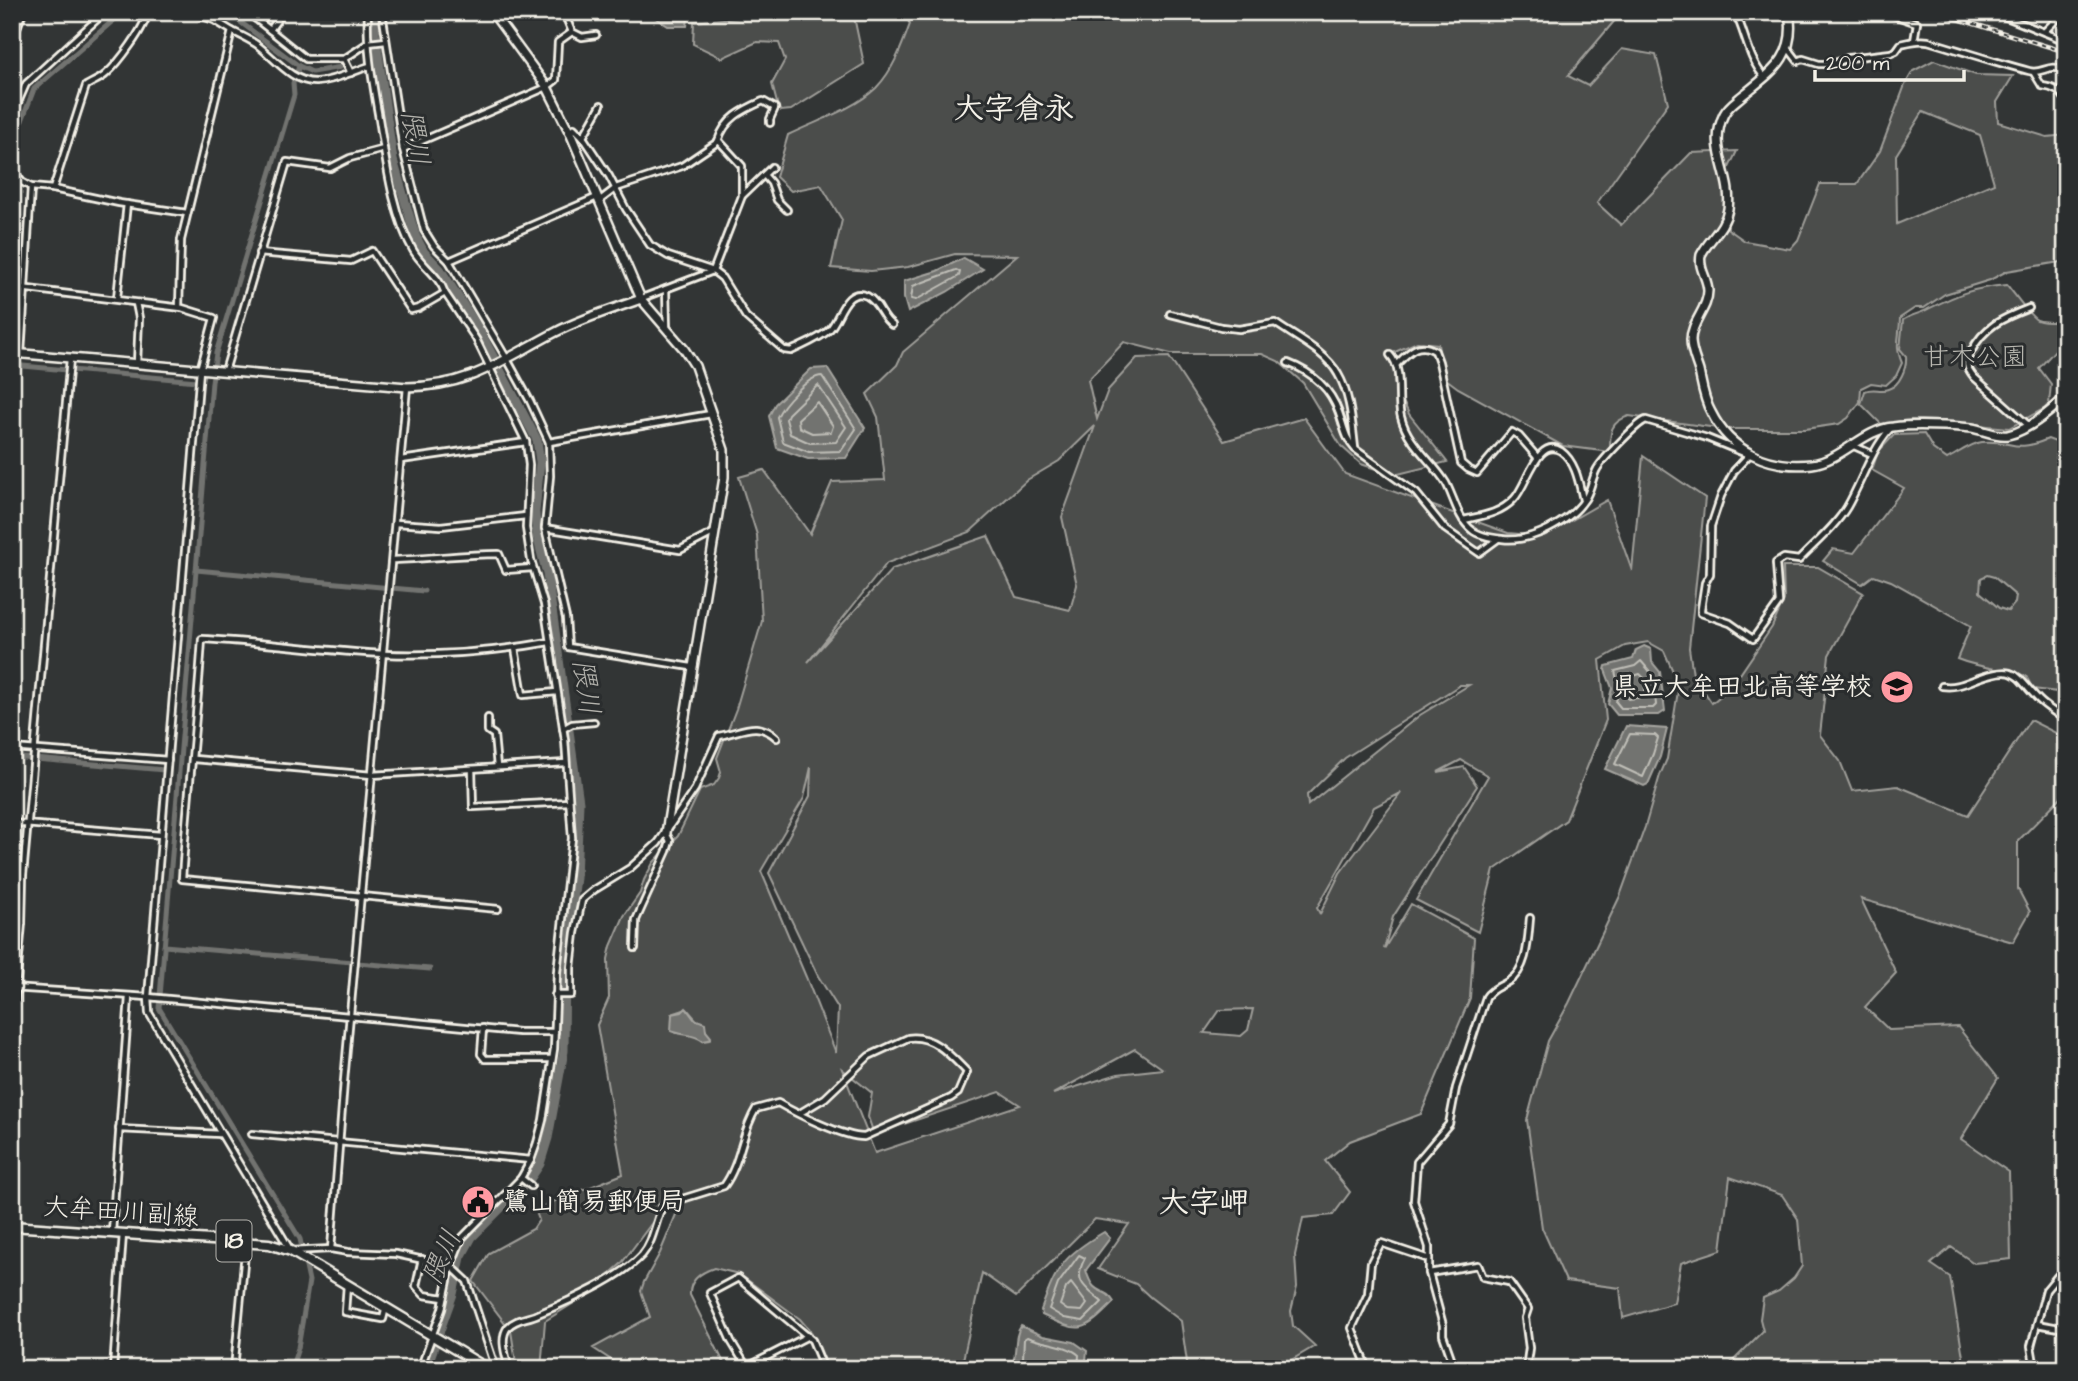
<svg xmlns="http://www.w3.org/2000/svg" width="2078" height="1381" font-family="'Architects Daughter','Klee One',sans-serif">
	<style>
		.green { fill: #4b4d4c; stroke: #a09f9a; stroke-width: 2; fill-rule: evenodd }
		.water { fill: #727370; stroke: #a6a5a0; stroke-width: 2 }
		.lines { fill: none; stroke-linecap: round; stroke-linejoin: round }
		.shore { stroke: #c0bfb8; stroke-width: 2 }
		.canal { stroke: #727370; stroke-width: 5 }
		.river { stroke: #727370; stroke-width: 9 }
		.street-casing { stroke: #f4f1e8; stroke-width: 10 }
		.secondary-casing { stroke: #f4f1e8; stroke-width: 12 }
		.primary-casing { stroke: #f4f1e8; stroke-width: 13 }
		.street { stroke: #2a2d2e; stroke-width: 4.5 }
		.secondary { stroke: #2a2d2e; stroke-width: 7 }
		.primary { stroke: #2a2d2e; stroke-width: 8 }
		.rail-casing { stroke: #f4f1e8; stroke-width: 4.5 }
		.rail { stroke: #2a2d2e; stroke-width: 2; stroke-dasharray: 5; stroke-linecap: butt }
		.labels { text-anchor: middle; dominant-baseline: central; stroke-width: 6; stroke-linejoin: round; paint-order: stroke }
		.shield { fill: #2a2d2e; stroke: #b7b6b0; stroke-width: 2 }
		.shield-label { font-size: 24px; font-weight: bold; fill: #f4f1e8 }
		.park-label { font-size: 26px; fill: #b9b8b1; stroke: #2a2d2e }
		.poi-label { font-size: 26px; font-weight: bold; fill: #f4f1e8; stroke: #2a2d2e; text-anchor: end }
		.street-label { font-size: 26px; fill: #f4f1e8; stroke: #2a2d2e }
		.water-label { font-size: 28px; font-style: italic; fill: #b3b2ac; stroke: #2a2d2e }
		.quarter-label { font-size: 30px; font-weight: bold; fill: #f4f1e8; stroke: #2a2d2e }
	</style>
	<rect width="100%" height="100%" fill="#323535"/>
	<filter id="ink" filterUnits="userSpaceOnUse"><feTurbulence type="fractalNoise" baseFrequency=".0143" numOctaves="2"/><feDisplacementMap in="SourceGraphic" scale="14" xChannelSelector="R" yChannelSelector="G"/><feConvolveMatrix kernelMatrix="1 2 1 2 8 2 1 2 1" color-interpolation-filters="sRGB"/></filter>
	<g filter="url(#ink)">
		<!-- green -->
		<g class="green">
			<path d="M721 12H853L864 64 791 110 781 111 778 107 772 84 785 60 779 43 757 42 722 58 693 44 694 22 734 18Z"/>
			<path d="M903 12H1622L1568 76 1588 86 1622 49 1656 55 1668 103 1597 203 1621 225 1691 153 1737 151 1725 176 1728 229 1745 241 1790 249 1798 240 1820 184H1857L1880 151 1905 85 1913 71 1934 60 1976 75 2013 76 1997 102 1998 122 2047 137 2066 135V261L2007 271 1990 280 1945 294 1924 308H1915L1900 318C1900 338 1894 344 1902 363L1896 376 1886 385 1871 383 1861 388 1860 402 1848 418 1839 424 1805 429H1725L1629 416C1609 422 1610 434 1610 452L1563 446 1458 388 1442 376 1438 344 1417 342 1395 352 1394 383 1409 414 1447 462 1394 475 1361 464 1341 446 1303 383 1278 361 1262 354H1171L1124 342 1088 380 1097 419 1108 390 1137 358 1169 357 1224 441 1304 418 1345 474 1508 533 1544 536 1607 500 1632 571 1643 456 1705 498 1689 648 1693 675 1712 703 1732 686 1772 627 1784 600 1783 567H1818L1863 593 1829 655 1820 735 1840 761 1852 791 1898 786 1968 815 2030 720 2066 738V792L2018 841V889L2030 912 2013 942 1861 899 1896 973 1865 1007 1889 1030 1958 1027 1998 1078 1961 1139 2009 1172 2011 1259 1974 1263 1951 1247 1931 1264 1950 1277 1965 1369H1732L1727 1367 1763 1331 1760 1319 1763 1298 1779 1291 1794 1278 1802 1266 1798 1219 1782 1195 1730 1177 1721 1250 1681 1263 1674 1303 1623 1318 1620 1288 1566 1281 1542 1228 1527 1120 1548 1041 1569 1003 1620 896 1645 827 1660 775 1667 759 1679 685 1664 651 1648 642 1625 646 1600 660 1606 720 1566 820 1494 870 1478 932 1416 900 1488 776 1461 760 1438 772 1464 767 1477 786 1393 917 1384 949 1411 904 1474 938 1470 998 1421 1114 1350 1141 1325 1161 1350 1192 1333 1215 1303 1218 1295 1255 1297 1287 1291 1311 1293 1326 1315 1346 1276 1369H1188L1181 1321 1150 1297 1136 1284 1098 1269 1129 1224 1095 1219 1016 1297 982 1273 961 1369H825L818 1361 812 1333 800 1319 739 1274 714 1268C702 1272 689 1280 690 1295L727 1369H651L650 1364 622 1367 593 1348 650 1317 641 1291 644 1282 660 1253 680 1205 666 1204 621 1264 582 1298 545 1321 541 1369H517L511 1331 473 1281 489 1253 533 1229 539 1220 535 1209 623 1174 597 1025 609 998 608 959 611 946 624 916 640 893 644 880 653 863 678 836 700 790 714 785 719 778 721 772 717 758 736 709 762 621 757 535 739 477 764 470 810 534 832 482 885 480 878 417 867 394 897 365 903 352 1017 255 955 254 908 267 871 271 831 268 842 220 821 185 791 191 776 177 788 135C816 121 853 110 876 88 893 71 902 46 910 24ZM1923 112 1980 135 1994 183 1897 224 1896 155ZM1095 426 1062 517 1077 585 1070 610 1016 597 988 536 892 569 808 662 887 563 970 532 1027 480 1059 461ZM1460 685H1469L1420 715 1308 805 1307 795 1345 758ZM811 767 810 796 769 873 818 976 838 1008 836 1053 806 977 761 871 804 798ZM1401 793 1340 873 1320 914 1317 908 1374 807ZM687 1009 706 1031 703 1041 672 1014ZM1253 1009 1248 1030 1241 1036 1204 1033 1220 1010ZM1135 1049 1163 1069 1118 1074 1053 1094ZM842 1069 872 1093 868 1117 874 1134 1000 1092 1020 1105 875 1153Z"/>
			<path d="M2007 285C2013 292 2031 318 2037 320 2045 323 2057 322 2066 322V348L2064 350 2056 349 2039 368 2051 384 2049 404 2045 408 2009 428 1936 421 1911 420 1881 424 1861 404 1865 391C1874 387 1880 392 1888 389 1900 386 1907 367 1906 356L1900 349 1903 320C1912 314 1920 314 1928 309 1959 294 1971 288 2007 285Z"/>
			<path d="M1924 434 1933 449 1947 459C1957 454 1971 443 1982 442 2012 439 2013 454 2048 439L2066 446V693L2033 689 2026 676C2003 669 1979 668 1957 659L1971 626 1891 581 1874 575 1862 584 1823 561 1833 549 1854 553 1904 488 1872 470 1878 452 1894 435ZM1987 575 1994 577 2016 596 2015 603 2008 611 1999 608 1980 592 1981 578Z"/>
		</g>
		<!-- water -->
		<g class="water">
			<path d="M660 12H689L687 26H668L654 17Z"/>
			<path d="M964 258 983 269 947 292 908 312 904 298V281L937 271Z"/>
			<path d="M827 368 865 428 846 458 808 459 777 448 769 416 775 404 811 369Z"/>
			<path d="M1644 646 1651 649 1652 662 1660 672 1665 711 1659 715H1617L1608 704 1612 688 1605 670 1606 666 1633 659 1636 650Z"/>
			<path d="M1626 726 1667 729 1660 757 1648 784 1644 786 1605 769Z"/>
			<path d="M686 1008 694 1019 705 1023 706 1031 711 1037 709 1040 703 1041C693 1033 683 1036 671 1031L672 1014 682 1012Z"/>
			<path d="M1104 1232 1110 1238 1086 1270C1094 1299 1104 1285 1114 1302 1083 1333 1082 1334 1042 1315L1041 1310C1057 1266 1063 1256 1104 1232Z"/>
			<path d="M1021 1326 1043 1336 1074 1342 1087 1351 1085 1369H1011C1018 1353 1013 1337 1021 1326Z"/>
		</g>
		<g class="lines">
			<!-- shore -->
			<g class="shore">
				<path d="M956 270 960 272 959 276 916 300 911 299 913 286Z"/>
				<path d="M822 376 856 429 841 451 809 452 783 442 777 417C783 404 808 376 822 376Z"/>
				<path d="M818 385 846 427 836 442 810 443 790 434 786 419 788 414Z"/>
				<path d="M817 402 833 426 831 432 812 433 799 427 798 419Z"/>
				<path d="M1641 661 1653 675 1656 705 1653 708H1621L1616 702 1619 688 1615 671 1635 666Z"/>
				<path d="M1640 674 1645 679V697L1628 699 1627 678Z"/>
				<path d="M1630 734 1655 735 1658 738 1653 754 1643 777 1615 764Z"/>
				<path d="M1079 1255 1085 1258C1072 1282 1086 1288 1102 1302L1083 1321 1064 1318 1049 1309 1058 1284Z"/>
				<path d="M1071 1283 1087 1304 1082 1311 1067 1310 1060 1305 1066 1288Z"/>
				<path d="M1019 1369 1023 1358 1024 1339 1027 1337C1043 1344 1067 1344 1079 1355L1078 1369"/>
			</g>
			<!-- canal -->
			<g class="canal">
				<path d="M227 12 299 66 312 72 341 67"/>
				<path d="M12 147 34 89 123 12"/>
				<path d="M12 365 67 370"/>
				<path d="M71 370 197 381"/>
				<path d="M196 570 424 591"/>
				<path d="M12 757 165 770"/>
				<path d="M164 946 353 962"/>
				<path d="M357 963 430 969"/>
				<path d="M291 1369 298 1348 309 1281 300 1239 159 1008 212 382 216 353 294 95 293 83 299 66"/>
			</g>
			<!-- river -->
			<path class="river" d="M376 12 375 33 393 160 415 235 424 252 440 269 479 330 537 440 540 462 535 512 537 536 547 574 579 802 576 878 565 960 564 1051 548 1138 540 1164 530 1179 472 1237 461 1257 453 1294 426 1369"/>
			<defs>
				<g id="street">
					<path d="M247 12 270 30 283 12"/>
					<path d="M368 12C366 48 373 84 379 119 386 160 392 214 413 250 422 266 439 275 445 293L476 339 526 442 529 465 526 528 531 560 544 604 565 740 572 838 557 972 554 1049 543 1120 537 1143 531 1160 521 1178 462 1238 451 1266 442 1309 420 1369"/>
					<path d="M382 12 403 149 424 230 434 246 449 261 507 359 530 401 549 442 550 476 545 528 566 618 568 647 691 667"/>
					<path d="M567 12V20L572 32"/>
					<path d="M1735 12C1746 34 1748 59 1765 78"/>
					<path d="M1885 12 1917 23 1914 41"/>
					<path d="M1994 12 2066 41"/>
					<path d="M270 30 306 59H344L368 43 386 41"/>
					<path d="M232 31C240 35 249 39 256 44 274 57 292 83 316 82 335 81 353 71 370 66"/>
					<path d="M2044 32 2064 12"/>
					<path d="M12 41 23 12"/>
					<path d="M1788 48 1798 61 1803 59 1819 64H1833L1848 58 1891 53 1896 51 1901 44C1909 42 1919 39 1928 41 1962 51 1995 62 2029 71 2043 75 2048 62 2066 71"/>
					<path d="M344 59 351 73"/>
					<path d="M2034 73 2042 86C2052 87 2061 91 2066 100"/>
					<path d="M12 116 26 84 105 12"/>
					<path d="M570 133 574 128 583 137 609 176 626 209 650 245 668 256 713 271 722 278 746 317 784 350 791 351C803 345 820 339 830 329 840 319 845 286 867 296 880 303 881 318 892 325"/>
					<path d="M583 137 601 105"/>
					<path d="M718 141C725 118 743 110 763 101L775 108 770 119V123"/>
					<path d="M403 149 547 87 556 80 558 42 572 32 582 37 596 35"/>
					<path d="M12 169 22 182 31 187 53 189 119 203 187 213"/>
					<path d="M764 175 771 183 777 200 787 210"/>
					<path d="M53 189 86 86C92 82 101 79 106 74 119 63 144 29 148 12"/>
					<path d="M743 195 772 167"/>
					<path d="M599 201 616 188 682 166 719 141 742 166V196L713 271 642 298"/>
					<path d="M259 253 351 261 372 251 411 310 419 308 445 293"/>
					<path d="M449 261 597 197"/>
					<path d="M12 287 182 308 214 318 200 370 148 997 149 1013 291 1251 331 1249 348 1252 396 1254 451 1266 467 1281 496 1369"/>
					<path d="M666 289 667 329"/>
					<path d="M117 298 127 204"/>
					<path d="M136 303 139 318 137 363"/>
					<path d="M179 307 181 240 232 31 214 20 190 12"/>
					<path d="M1170 314 1221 327 1239 329 1275 323C1295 337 1326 352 1338 374 1351 396 1352 424 1355 448"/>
					<path d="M21 354 31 187"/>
					<path d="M1390 355C1404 370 1396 399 1401 417 1408 445 1432 460 1446 483 1454 498 1458 519 1472 530 1479 536 1493 538 1502 539 1530 543 1570 522 1585 499 1591 490 1592 478 1597 469 1603 459 1636 424 1646 420L1707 438 1749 455 1734 471 1721 496 1711 526 1710 574 1705 583 1701 609V613L1730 623 1753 639 1779 603 1776 563 1784 558 1799 560C1815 543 1835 527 1847 507 1862 481 1870 452 1890 429"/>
					<path d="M1288 363C1312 372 1331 389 1339 413 1344 427 1345 438 1355 449L1416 493 1445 529 1479 553 1498 539"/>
					<path d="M1396 365C1408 353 1418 340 1435 351L1439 362 1461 463 1468 469 1477 473 1512 432 1519 436 1537 457"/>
					<path d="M225 371 287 162 330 168 350 158 384 149"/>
					<path d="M2028 425 1974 377C1966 367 1965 363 1971 352 1984 326 2003 318 2029 308"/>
					<path d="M549 442 711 414"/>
					<path d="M1854 446 1872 454"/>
					<path d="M401 460 526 442"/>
					<path d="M1463 520C1481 516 1500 514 1514 499 1527 486 1538 435 1561 451 1576 462 1579 483 1583 500"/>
					<path d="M396 523 441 526 526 516"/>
					<path d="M545 528 680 550 713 533"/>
					<path d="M394 560C429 559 463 554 499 554L506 570 533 568"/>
					<path d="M515 648 523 695 557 692"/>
					<path d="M1942 686C1957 688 1965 683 1979 678 2018 664 2015 676 2039 700 2047 708 2057 713 2066 721"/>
					<path d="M488 718V731L494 735 497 767"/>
					<path d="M563 729 572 724 594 722"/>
					<path d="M12 748 168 760"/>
					<path d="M194 759 372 775 566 763"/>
					<path d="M472 769 473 807 569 802"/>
					<path d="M12 823 161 835"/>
					<path d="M498 909 182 879C187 799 197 719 202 639 263 642 323 651 384 654 439 656 494 652 549 642"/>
					<path d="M12 922 22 923"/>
					<path d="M635 948 636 920 667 851 670 841 666 833"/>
					<path d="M12 988 148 997 519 1032H555"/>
					<path d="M555 995H571V968L575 933 582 900 594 890 630 868 658 843 695 789 719 736C744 731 757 720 777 738"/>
					<path d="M483 1028 481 1054 485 1059H552"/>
					<path d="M12 1034 22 923 23 875 70 359"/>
					<path d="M2066 1128V1129"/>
					<path d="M119 1129 220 1134"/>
					<path d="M252 1134 531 1160"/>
					<path d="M521 1178 531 1186"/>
					<path d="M112 1232 129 997"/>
					<path d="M331 1249 344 1081 407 387"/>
					<path d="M422 1259 416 1286 424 1295 444 1298"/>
					<path d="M1429 1273 1478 1265 1483 1277 1509 1282 1528 1309 1525 1318 1529 1348 1526 1369"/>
					<path d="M347 1285 345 1312 383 1319 386 1307"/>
					<path d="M2037 1324 2065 1329"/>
					<path d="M747 1367 808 1336"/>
					<path d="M113 1369 123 1234"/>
					<path d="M234 1369 246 1242"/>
					<path d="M509 1369C506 1356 499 1338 508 1327 516 1318 528 1319 538 1314 567 1302 621 1278 642 1255 654 1241 655 1221 663 1205L724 1186C741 1163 741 1133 756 1109L778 1103C797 1114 843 1137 864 1137L951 1098 958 1093 967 1072C952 1057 933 1034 908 1038L869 1056 825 1098 800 1113"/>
					<path d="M748 1369 731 1341 710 1293 738 1278 812 1340 824 1369"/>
					<path d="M1368 1369 1352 1328 1368 1294 1371 1262 1381 1243 1429 1259"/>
					<path d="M1455 1369 1443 1335V1325L1429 1273V1247L1414 1201 1417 1162 1449 1124 1456 1088 1486 997C1492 988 1500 987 1509 981 1528 969 1528 938 1530 918"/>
					<path d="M2035 1369 2031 1346 2046 1290 2066 1266"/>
				</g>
				<g id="secondary">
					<path d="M492 12 547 87 570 133 641 299 684 349 695 366 724 450V477L666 833"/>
					<path d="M1789 12C1797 56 1773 71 1743 95 1736 101 1728 106 1724 114 1707 149 1733 175 1728 209 1725 228 1709 239 1701 255 1698 269 1708 278 1708 291 1708 309 1691 322 1691 340 1691 351 1696 361 1699 371 1702 385 1704 400 1711 412 1730 451 1769 469 1812 464 1842 460 1863 430 1893 427 1917 424 1947 426 1972 428 1984 430 1996 437 2008 435 2027 431 2052 410 2066 397"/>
					<path d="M12 353 407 387C471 386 502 360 556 332 583 318 613 309 641 299"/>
				</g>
				<path id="primary" d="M12 1226 269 1244 291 1251 488 1369"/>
			</defs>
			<!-- street casing -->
			<use href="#street" class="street-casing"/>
			<!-- secondary casing -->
			<use href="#secondary" class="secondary-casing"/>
			<!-- primary casing -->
			<use href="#primary" class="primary-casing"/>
			<!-- street -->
			<use href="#street" class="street"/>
			<!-- secondary -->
			<use href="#secondary" class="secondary"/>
			<!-- primary -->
			<use href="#primary" class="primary"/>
			<defs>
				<path id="rail" d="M1935 12 2066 52"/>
			</defs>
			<!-- rail casing -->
			<use href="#rail" class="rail-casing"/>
			<!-- rail -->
			<use href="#rail" class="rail"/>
		</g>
	</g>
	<!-- icons -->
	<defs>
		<symbol id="school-disc" viewBox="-11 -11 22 22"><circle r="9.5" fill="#ff9aa2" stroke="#2a2d2e"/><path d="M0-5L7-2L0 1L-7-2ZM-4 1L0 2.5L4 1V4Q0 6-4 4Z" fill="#111"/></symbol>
		<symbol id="civic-disc" viewBox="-11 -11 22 22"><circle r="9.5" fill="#ff9aa2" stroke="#2a2d2e"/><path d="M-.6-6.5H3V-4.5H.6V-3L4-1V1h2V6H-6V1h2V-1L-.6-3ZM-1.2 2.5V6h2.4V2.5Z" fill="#111"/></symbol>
	</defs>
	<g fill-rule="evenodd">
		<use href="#school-disc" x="1878" y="668" width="38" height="38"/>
		<use href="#civic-disc" x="459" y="1183" width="38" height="38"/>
	</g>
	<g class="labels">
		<!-- shield labels -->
		<rect class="shield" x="216.5" y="1220.5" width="35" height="41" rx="5"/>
		<g class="shield-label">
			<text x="234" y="1241">18</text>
		</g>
		<!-- park labels -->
		<g class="park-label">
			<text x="1975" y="357">甘木公園</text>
		</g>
		<!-- poi labels -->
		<g class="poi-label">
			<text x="1872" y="687">県立大牟田北高等学校</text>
			<text x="503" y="1202" text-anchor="start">鷺山簡易郵便局</text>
		</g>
		<!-- street labels -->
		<g class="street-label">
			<text transform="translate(121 1212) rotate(4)">大牟田川副線</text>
		</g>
		<!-- water labels -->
		<g class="water-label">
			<text transform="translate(415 138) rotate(81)">隈川</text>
			<text transform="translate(586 687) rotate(82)">隈川</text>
			<text transform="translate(442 1257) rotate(-66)">隈川</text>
		</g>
		<!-- quarter labels -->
		<g class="quarter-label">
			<text x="1014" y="109">大字倉永</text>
			<text x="1204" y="1203">大字岬</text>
		</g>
	</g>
	<!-- margin -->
	<rect width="2078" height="1381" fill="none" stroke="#2a2d2e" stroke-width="42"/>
	<rect x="21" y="21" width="2036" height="1339" fill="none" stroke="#f4f1e8" stroke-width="2.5" filter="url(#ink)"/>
	<!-- scale -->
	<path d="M1815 70v10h149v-10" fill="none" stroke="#f4f1e8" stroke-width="3.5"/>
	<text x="1826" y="70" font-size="21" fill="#f4f1e8" stroke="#2a2d2e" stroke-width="5" paint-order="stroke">200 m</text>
</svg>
